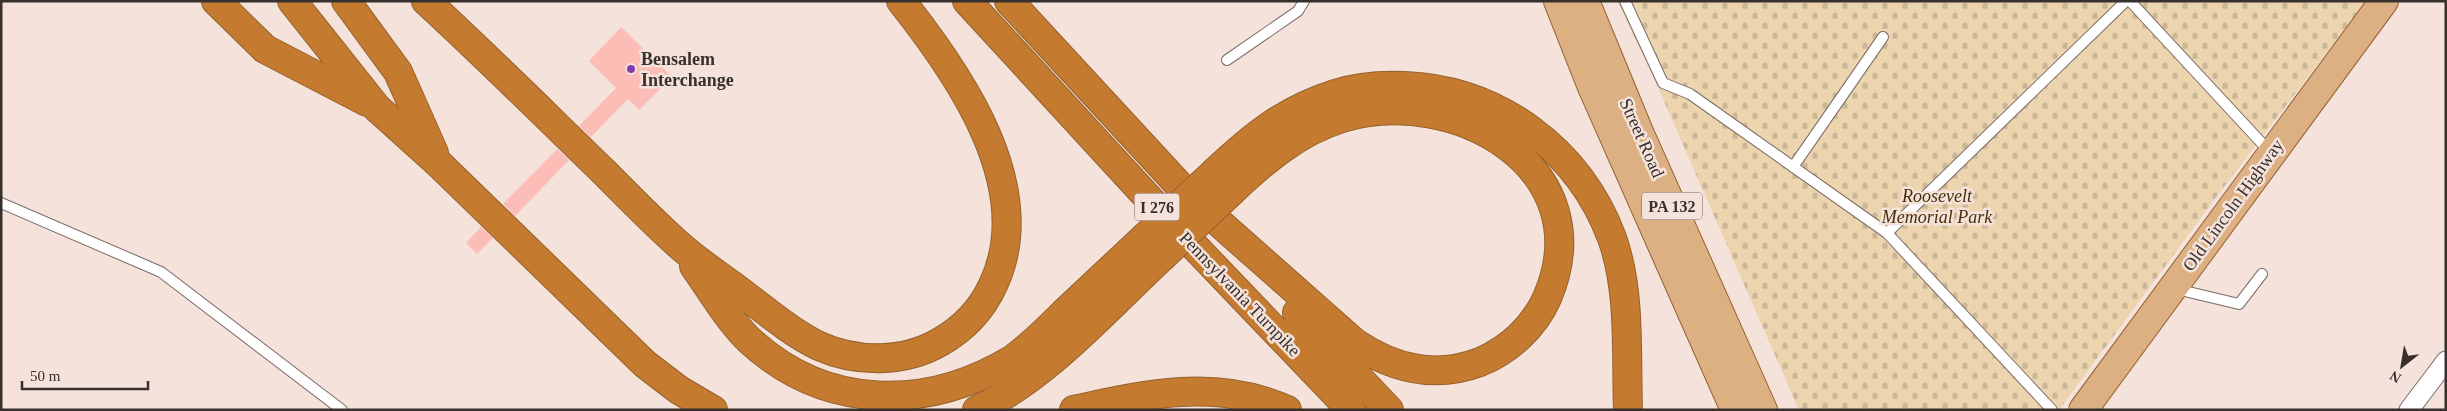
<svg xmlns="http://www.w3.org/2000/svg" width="2447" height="411" font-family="Georgia,serif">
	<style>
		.cemetery { fill: url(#cemetery-stones) }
		.building { fill: #fdbdb7 }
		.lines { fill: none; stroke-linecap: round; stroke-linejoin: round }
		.service-casing { stroke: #7a6b64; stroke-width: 12 }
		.minor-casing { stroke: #7a6b64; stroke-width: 21 }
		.primary-casing { stroke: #93612e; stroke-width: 30 }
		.motorway-casing { stroke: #93612e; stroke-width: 30 }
		.service { stroke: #fff; stroke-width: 10 }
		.minor { stroke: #fff; stroke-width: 19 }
		.primary { stroke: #dcb082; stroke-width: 28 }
		.motorway { stroke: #c57b2f; stroke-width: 28 }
		.motorway-bridge-casing { stroke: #93612e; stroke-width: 30; stroke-linecap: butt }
		.motorway-bridge { stroke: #c57b2f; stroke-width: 28 }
		.poi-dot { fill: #833bad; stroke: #f4e2db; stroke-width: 2 }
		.labels { text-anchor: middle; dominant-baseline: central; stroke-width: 5; stroke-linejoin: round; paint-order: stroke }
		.shield { fill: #f4e2db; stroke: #706561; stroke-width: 1 }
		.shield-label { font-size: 16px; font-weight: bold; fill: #37302d }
		.poi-label { font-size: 18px; font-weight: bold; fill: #37302d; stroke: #f4e2db; text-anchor: start }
		.street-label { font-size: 18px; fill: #37302d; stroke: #f4e2db }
		.park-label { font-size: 18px; font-style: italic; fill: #463106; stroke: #f4e2db }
	</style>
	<defs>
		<pattern id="cemetery-stones" width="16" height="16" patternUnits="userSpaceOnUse" patternTransform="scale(1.25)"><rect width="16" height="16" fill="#ebd4ae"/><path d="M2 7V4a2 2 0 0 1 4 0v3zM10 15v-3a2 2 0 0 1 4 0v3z" fill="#cab696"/></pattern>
	</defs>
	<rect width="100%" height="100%" fill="#f4e2db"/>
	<!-- cemetery -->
	<path class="cemetery" d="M1617 1H2366L2217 196 2059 410H1799L1653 76Z"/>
	<!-- building -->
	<g class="building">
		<path d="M621 27 672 77 639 110 628 99 591 137 579 126 616 88 589 61Z"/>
		<path d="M557 149 569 160 515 216 503 204Z"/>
		<path d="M481 227 493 238 477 254 466 243Z"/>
	</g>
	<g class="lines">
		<defs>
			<g id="service">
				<path d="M1625 1 1663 83 1690 94 1887 233 2052 410"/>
				<path d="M2130 1 2270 152"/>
				<path d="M1227 60 1298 11 1304 1"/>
				<path d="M1793 167 1883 37"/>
				<path d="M1 203 161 272 342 410"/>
				<path d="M1887 233 2126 1"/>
				<path d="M2176 289 2239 304 2262 274"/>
			</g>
			<path id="minor" d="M2409 410 2446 361"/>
			<g id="primary">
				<path d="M1558 1 1592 87 1735 410"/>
				<path d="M1585 1 1639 132 1763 410"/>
				<path d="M2083 410 2384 1"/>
			</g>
			<g id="motorway">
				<path d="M216 1 265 49 367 102"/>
				<path d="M292 1 377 108 437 162 645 364 679 390 713 410"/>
				<path d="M346 1 398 72 434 153"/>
				<path d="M426 1C487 57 545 115 604 172 629 197 653 222 679 245 697 261 718 275 737 289 764 309 790 332 819 346 857 363 904 363 940 342 963 329 982 309 993 285 1039 188 959 74 901 1"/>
				<path d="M967 1 1151 201 1351 410"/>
				<path d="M1009 1 1202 210"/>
				<path d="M1216 171C1253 136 1285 110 1335 94 1357 87 1383 85 1405 86 1499 90 1579 150 1612 238 1631 291 1626 354 1628 410"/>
				<path d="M1190 197 1355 343C1394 369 1435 379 1480 362 1509 350 1534 327 1547 298 1603 168 1455 84 1342 118 1298 132 1266 159 1233 190"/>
				<path d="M694 266C711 290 727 318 748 339 825 411 927 411 1013 359 1032 345 1048 329 1064 313 1091 288 1117 263 1144 238"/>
				<path d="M1297 313 1389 410"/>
				<path d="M977 410C1046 378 1106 309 1162 257"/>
				<path d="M1074 410C1145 394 1217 378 1287 410"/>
			</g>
		</defs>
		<!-- service casing -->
		<use href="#service" class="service-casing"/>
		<!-- minor casing -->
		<use href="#minor" class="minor-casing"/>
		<!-- primary casing -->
		<use href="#primary" class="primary-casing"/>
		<!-- motorway casing -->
		<use href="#motorway" class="motorway-casing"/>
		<!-- service -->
		<use href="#service" class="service"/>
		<!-- minor -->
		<use href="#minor" class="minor"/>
		<!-- primary -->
		<use href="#primary" class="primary"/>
		<!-- motorway -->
		<use href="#motorway" class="motorway"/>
		<defs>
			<g id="motorway-bridge">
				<path d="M1144 238 1216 171"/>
				<path d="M1162 257 1233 190"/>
			</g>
		</defs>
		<!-- motorway-bridge casing -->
		<use href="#motorway-bridge" class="motorway-bridge-casing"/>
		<!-- motorway-bridge -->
		<use href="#motorway-bridge" class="motorway-bridge"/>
	</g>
	<!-- markers -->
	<circle class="poi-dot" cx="631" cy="69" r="5"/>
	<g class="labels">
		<!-- shield labels -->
		<g class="shield">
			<rect x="1642" y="192.5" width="60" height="27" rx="4"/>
			<rect x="1134.5" y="193.5" width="45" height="27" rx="4"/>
		</g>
		<g class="shield-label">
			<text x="1672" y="206">PA 132</text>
			<text x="1157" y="207">I 276</text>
		</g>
		<!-- poi labels -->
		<g class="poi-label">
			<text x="641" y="59">Bensalem<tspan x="641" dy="21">Interchange</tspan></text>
		</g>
		<!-- street labels -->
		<g class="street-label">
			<text transform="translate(1642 138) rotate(66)">Street Road</text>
			<text transform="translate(2233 205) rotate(-54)">Old Lincoln Highway</text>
			<text transform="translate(1240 294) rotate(46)">Pennsylvania Turnpike</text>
		</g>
		<!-- park labels -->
		<g class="park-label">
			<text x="1937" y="196">Roosevelt<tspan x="1937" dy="21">Memorial Park</tspan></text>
		</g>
	</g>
	<!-- border -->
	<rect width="2447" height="411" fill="none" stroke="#37302d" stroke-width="5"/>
	<!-- north arrow -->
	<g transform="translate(2402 366) rotate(211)" stroke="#f4e2db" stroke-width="4" paint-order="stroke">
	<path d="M0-4L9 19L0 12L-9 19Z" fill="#37302d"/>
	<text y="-8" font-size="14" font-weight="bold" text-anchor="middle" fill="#37302d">N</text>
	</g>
	<!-- scale -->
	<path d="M22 381v8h126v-8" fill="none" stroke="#37302d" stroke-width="2.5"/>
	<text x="30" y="381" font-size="15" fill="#37302d" stroke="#f4e2db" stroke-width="4" paint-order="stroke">50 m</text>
</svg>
